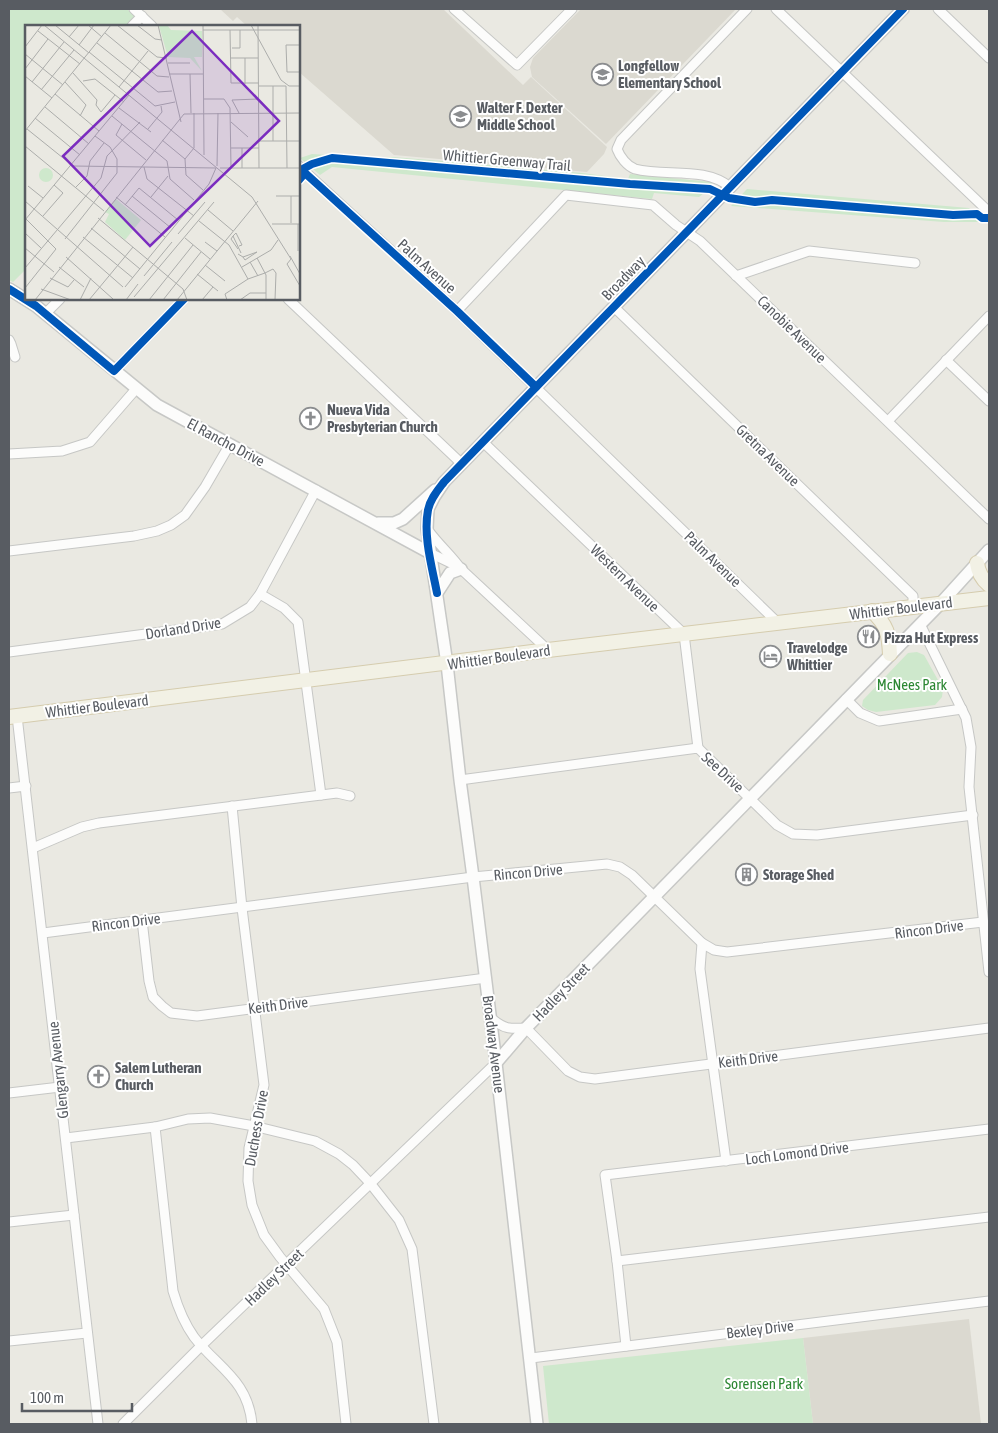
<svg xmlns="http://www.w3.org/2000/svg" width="998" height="1433" font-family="'Asap Condensed',sans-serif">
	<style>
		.education { fill: #dbd9d0 }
		.green { fill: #cee8cc }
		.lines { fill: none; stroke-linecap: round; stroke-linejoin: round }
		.street-casing { stroke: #c6c7c5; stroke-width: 11 }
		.secondary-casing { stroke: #c7c8c6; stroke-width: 14 }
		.primary-casing { stroke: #d5ccae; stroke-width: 16 }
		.street { stroke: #fcfcfb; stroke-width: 9 }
		.secondary { stroke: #fcfcfb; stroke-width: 11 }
		.primary { stroke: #f2f1e5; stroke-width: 14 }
		.cycleway-casing { stroke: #fff; stroke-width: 11 }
		.cycleway { stroke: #0057b8; stroke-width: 8 }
		.labels { text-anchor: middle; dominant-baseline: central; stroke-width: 4; stroke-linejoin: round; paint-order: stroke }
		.poi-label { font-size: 15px; font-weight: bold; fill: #585c62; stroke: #fff; text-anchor: start }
		.street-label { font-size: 15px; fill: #585c62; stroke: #fff }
		.park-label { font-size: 15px; fill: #2c8733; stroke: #fff }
		.inset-road { fill: none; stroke: #acadab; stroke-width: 1 }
		.view { fill: #7b2cbf; fill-opacity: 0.15; stroke: #7b2cbf; stroke-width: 2.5 }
		.inset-edge { fill: none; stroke: #585c62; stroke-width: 2.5 }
	</style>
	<rect width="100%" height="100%" fill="#eae9e2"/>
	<!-- education -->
	<g class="education">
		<path d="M220 9H443L523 85 531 77 607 147 604 154 587 172 394 155 299 72V26H247L237 17 233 21Z"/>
		<path d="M581 9H736L606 144 532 77 530 67 533 58Z"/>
		<path d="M969 1319 981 1424H813L803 1338Z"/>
	</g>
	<!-- green -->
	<g class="green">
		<path d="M9 9H127L145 26H26V269L13 282 9 280Z"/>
		<path d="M312 154 360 157H393L467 163 582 173 628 179 630 174 712 182C711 188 704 193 699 197L654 193 652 199 332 167 320 175 300 158Z"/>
		<path d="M747 189 969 208 984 222H944L731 206Z"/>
		<path d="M917 652 924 655 943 689 942 697 935 705 876 712 868 710 862 706 863 700 908 653Z"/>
		<path d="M803 1338 813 1424H549L543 1366Z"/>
	</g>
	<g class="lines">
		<defs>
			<g id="street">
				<path d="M134 9 152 26"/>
				<path d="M454 9 517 65 572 9"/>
				<path d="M776 9 989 212"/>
				<path d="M938 9 989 58"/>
				<path d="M132 26 142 16"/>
				<path d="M299 166 457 311 778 623"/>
				<path d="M730 187C705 166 665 177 635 169 627 166 620 157 617 149L621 140 747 9"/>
				<path d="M736 276 809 251 915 263"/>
				<path d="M288 299 462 464"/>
				<path d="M614 307 913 596V606"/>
				<path d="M457 311 566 195 653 205 676 225 700 241 989 519"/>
				<path d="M45 314 60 299"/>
				<path d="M9 340 11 344 15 357"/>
				<path d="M946 360 989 401"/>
				<path d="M114 371 184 299"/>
				<path d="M888 421 989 316"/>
				<path d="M483 442 684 634 698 748"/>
				<path d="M9 454 62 451 90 442 136 389"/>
				<path d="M428 530C438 544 451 555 461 569L548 650"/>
				<path d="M9 551 134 536 157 531 171 525 185 515 205 487 230 444"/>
				<path d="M430 553 457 566"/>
				<path d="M260 594 284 608 298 622 321 795"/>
				<path d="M920 624 966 718 971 747 969 787 989 972"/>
				<path d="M9 652 222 624 250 607 260 594 316 490"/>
				<path d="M846 699 860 713 879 721 962 709"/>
				<path d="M17 716 98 1424"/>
				<path d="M460 780 698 748 777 825 793 834 817 835 973 815"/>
				<path d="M9 788 26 786"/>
				<path d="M232 806 242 908 264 1085 249 1148 248 1181 252 1205 264 1235 280 1257 324 1309 337 1342 346 1424"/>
				<path d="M33 848 82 827 99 823 337 793 350 796"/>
				<path d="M142 920 149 981 153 997 162 1006 171 1013 197 1016 486 978"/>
				<path d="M43 933 473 877 607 864 620 867 632 875 702 943 714 950 727 952 983 922"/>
				<path d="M702 943 700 969 726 1161"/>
				<path d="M491 1018C504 1029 509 1029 526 1028L568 1071 580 1077 595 1079 989 1028"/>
				<path d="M9 1093 60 1087"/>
				<path d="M155 1127 173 1291C178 1308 184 1323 194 1337 218 1368 248 1380 252 1424"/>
				<path d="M66 1138 155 1127 188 1119 210 1118 254 1126 315 1141 339 1154 353 1165 370 1183 399 1220 412 1249 434 1424"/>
				<path d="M9 1222 74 1215"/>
				<path d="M617 1261 989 1217"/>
				<path d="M9 1341 87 1333"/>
				<path d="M626 1346 617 1261 605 1175 989 1129"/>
				<path d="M531 1358 989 1301"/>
				<path d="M123 1424 202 1345 496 1063"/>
			</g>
			<g id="secondary">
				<path d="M9 289 36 306 157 405 430 553"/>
				<path d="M378 523H394L403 519 435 490"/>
				<path d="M437 593 450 573 461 569"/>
				<path d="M496 1063 526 1028 941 603 989 550"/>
				<path d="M537 1424 496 1063 473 877 460 780 447 664 427 529 428 509 434 497 444 482 903 9"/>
			</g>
			<g id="primary">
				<path d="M977 563C978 572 982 579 989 585"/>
				<path d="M872 611C887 625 889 634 890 654"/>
				<path d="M9 717 548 650 989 598"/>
			</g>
		</defs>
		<!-- street casing -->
		<use href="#street" class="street-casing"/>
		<!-- secondary casing -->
		<use href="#secondary" class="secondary-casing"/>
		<!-- primary casing -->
		<use href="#primary" class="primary-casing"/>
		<!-- street -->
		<use href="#street" class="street"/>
		<!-- secondary -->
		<use href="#secondary" class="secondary"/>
		<!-- primary -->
		<use href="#primary" class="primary"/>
		<defs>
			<g id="cycleway">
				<path d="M299 171 312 164 332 158 630 184 710 189 729 198 755 202 772 200 953 215 977 214 982 218H989"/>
				<path d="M299 180 305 173 457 311 536 387"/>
				<path d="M9 289 36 306 114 371 184 299"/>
				<path d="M437 593C432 567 423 536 428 510 430 499 438 490 444 482L903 9"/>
			</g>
		</defs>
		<!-- cycleway casing -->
		<use href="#cycleway" class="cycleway-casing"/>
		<!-- cycleway -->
		<use href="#cycleway" class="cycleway"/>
	</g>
	<!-- icons -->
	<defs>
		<symbol id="school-ring" viewBox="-11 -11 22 22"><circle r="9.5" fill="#fff" stroke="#8b8d8f" stroke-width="1.5"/><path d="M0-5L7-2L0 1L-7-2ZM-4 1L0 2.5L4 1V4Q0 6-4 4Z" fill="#8b8d8f"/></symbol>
		<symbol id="church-ring" viewBox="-11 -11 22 22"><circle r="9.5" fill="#fff" stroke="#8b8d8f" stroke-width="1.5"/><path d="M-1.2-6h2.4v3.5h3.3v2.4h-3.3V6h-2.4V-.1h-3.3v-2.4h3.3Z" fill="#8b8d8f"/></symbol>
		<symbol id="restaurant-ring" viewBox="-11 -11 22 22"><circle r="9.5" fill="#fff" stroke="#8b8d8f" stroke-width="1.5"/><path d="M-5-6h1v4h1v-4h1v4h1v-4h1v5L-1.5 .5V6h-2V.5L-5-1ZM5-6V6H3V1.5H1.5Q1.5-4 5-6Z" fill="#8b8d8f"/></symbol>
		<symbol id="hotel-ring" viewBox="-11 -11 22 22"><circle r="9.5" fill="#fff" stroke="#8b8d8f" stroke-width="1.5"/><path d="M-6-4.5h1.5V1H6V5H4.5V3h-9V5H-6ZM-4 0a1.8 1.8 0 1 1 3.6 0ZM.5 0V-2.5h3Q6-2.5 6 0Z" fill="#8b8d8f"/></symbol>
		<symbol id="building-ring" viewBox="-11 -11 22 22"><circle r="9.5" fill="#fff" stroke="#8b8d8f" stroke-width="1.5"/><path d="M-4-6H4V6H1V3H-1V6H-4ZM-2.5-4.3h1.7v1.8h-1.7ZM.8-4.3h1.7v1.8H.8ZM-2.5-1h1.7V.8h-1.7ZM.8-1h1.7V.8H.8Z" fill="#8b8d8f"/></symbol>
	</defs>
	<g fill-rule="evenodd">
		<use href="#school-ring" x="590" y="62" width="25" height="25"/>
		<use href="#school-ring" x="448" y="104" width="25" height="25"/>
		<use href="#church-ring" x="298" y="406" width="25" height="25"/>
		<use href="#restaurant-ring" x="856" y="624" width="25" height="25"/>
		<use href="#hotel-ring" x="758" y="644" width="25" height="25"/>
		<use href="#building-ring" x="734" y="862" width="25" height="25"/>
		<use href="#church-ring" x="86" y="1064" width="25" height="25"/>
	</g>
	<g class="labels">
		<!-- poi labels -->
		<g class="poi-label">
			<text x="618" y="65">Longfellow<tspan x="618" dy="17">Elementary School</tspan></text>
			<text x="477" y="107">Walter F. Dexter<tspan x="477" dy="17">Middle School</tspan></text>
			<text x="327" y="409">Nueva Vida<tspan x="327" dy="17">Presbyterian Church</tspan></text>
			<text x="884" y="637">Pizza Hut Express</text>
			<text x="787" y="647">Travelodge<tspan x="787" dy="17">Whittier</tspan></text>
			<text x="763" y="874">Storage Shed</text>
			<text x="115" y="1067">Salem Lutheran<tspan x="115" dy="17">Church</tspan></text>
		</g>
		<!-- street labels -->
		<g class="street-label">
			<text transform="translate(507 160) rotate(5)">Whittier Greenway Trail</text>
			<text transform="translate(427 266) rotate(42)">Palm Avenue</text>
			<text transform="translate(623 278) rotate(-46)">Broadway</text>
			<text transform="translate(792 329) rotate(44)">Canobie Avenue</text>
			<text transform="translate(226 442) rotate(28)">El Rancho Drive</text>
			<text transform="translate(768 455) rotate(44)">Gretna Avenue</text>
			<text transform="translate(713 559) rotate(44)">Palm Avenue</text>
			<text transform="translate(625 578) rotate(44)">Western Avenue</text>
			<text transform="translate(901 608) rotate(-7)">Whittier Boulevard</text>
			<text transform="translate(183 628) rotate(-9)">Dorland Drive</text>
			<text transform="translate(499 657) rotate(-8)">Whittier Boulevard</text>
			<text transform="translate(97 706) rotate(-7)">Whittier Boulevard</text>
			<text transform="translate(723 772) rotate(43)">See Drive</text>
			<text transform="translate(528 872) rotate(-5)">Rincon Drive</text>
			<text transform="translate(126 922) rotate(-7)">Rincon Drive</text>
			<text transform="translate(929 929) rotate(-7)">Rincon Drive</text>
			<text transform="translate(561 992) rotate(-46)">Hadley Street</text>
			<text transform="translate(278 1005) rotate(-7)">Keith Drive</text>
			<text transform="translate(494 1044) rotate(83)">Broadway Avenue</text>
			<text transform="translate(748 1059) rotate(-7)">Keith Drive</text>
			<text transform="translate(58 1070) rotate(-96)">Glengarry Avenue</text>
			<text transform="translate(256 1128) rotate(-80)">Duchess Drive</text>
			<text transform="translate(797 1153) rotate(-7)">Loch Lomond Drive</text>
			<text transform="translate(274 1277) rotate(-44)">Hadley Street</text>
			<text transform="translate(760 1329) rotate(-7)">Bexley Drive</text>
		</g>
		<!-- park labels -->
		<g class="park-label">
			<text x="912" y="684">McNees Park</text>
			<text x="764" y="1383">Sorensen Park</text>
		</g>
	</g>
	<!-- overview -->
	<g transform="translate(25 25)">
		<rect width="275" height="275" fill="#eae9e2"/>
		<path d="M142 0 146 5 177 6V32H169L177 46 165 33 143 32 134 1ZM14 150a7 7 0 1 1 14 0a7 7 0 1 1-14 0ZM91 174 116 195 100 215 80 197 84 189 80 187Z" fill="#cee8cc"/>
		<path class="inset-road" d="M19 0 227 172 266 234M30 0 64 28M63 0 77 12M92 0 132 32 142 33M112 0 130 14 137 15M133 0 156 97M178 0 179 130M226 0 256 55 264 61H275M233 0 234 143M178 5H275M205 5 206 58H234M13 6 55 39M80 8 132 51 144 52M44 12 54 0M72 18 133 67 147 66M54 20 69 0M275 20H261L262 47H275M0 22 17 0M207 23H215V5M64 27 130 81 150 77M0 29 38 60M205 33H233M220 33V59M143 38H165M0 44 23 14M48 48 72 75 71 80 76 87 90 70M144 49H178M165 49 166 88M0 51 27 73M58 56 70 54 99 77M7 57 39 17M40 57 61 80 55 91M234 61H261L262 143M248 61V116M94 62 123 26M16 65 49 25M30 69 74 106M179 74H199L205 83 206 143M20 82 64 119M94 83 126 107M214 88 207 75 234 74M87 91 142 136 145 154 169 175M10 93 55 130M206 97 223 112M97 99 91 110 121 135M2 104 48 141 191 143M123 104 137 87 136 81M0 106 86 0M137 115 160 134 161 150 178 165M234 116H275M0 121 79 186M206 123H234M160 134 169 123V88M192 141 193 88M119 142 122 154 169 191M195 143H275M217 143V123M3 161 18 173M51 162 62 151 65 136 79 118M107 171 146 203M251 171H275M91 172 140 212M126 172 143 151M0 176 98 262M100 180 114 163 153 195M183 185 208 206M18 191 38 168 29 160M0 193 31 224 0 263M73 193 158 264 162 275M0 195 104 70M174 196 204 220 223 254M266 198V171M247 199H275M273 199V226M66 203 115 244M0 208 16 223M153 209 180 177M208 211 211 208 217 220 214 221M58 212 108 253M160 213 185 234M40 214 92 148V134L85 122 70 111M180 217 192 226M0 223 29 247M213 224 206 214 208 211 216 228M213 229 218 232 232 227 220 235 218 232M265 231 275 249M41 232 88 274M232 233 241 250V275M266 234 262 239 275 261M225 237 233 251M180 240 200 256M34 242 59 262M217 242 246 225 253 215M0 243 76 153 82 131 115 97M240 248 248 244 251 248 250 275M172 249 193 266M119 251 147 217M25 253 43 262 49 255M100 262 184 159 191 143M16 264 46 275M109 272 189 177M10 275 159 89 275 88M55 275 66 253M64 275 108 222M101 275 113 259M124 275 168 220M138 275 176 227M152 275 233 176M177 275 188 262M202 275 200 269 223 254 240 248M215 275 225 268H241"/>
		<path class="view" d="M167 6 254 96 125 221 38 131Z"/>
		<rect width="275" height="275" class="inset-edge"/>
	</g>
	<!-- border -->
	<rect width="998" height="1433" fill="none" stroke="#585c62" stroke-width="20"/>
	<!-- scale -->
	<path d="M22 1403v8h110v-8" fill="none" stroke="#585c62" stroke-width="2.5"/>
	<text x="30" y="1403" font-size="15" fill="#585c62" stroke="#ffffff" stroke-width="4" paint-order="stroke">100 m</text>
</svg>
